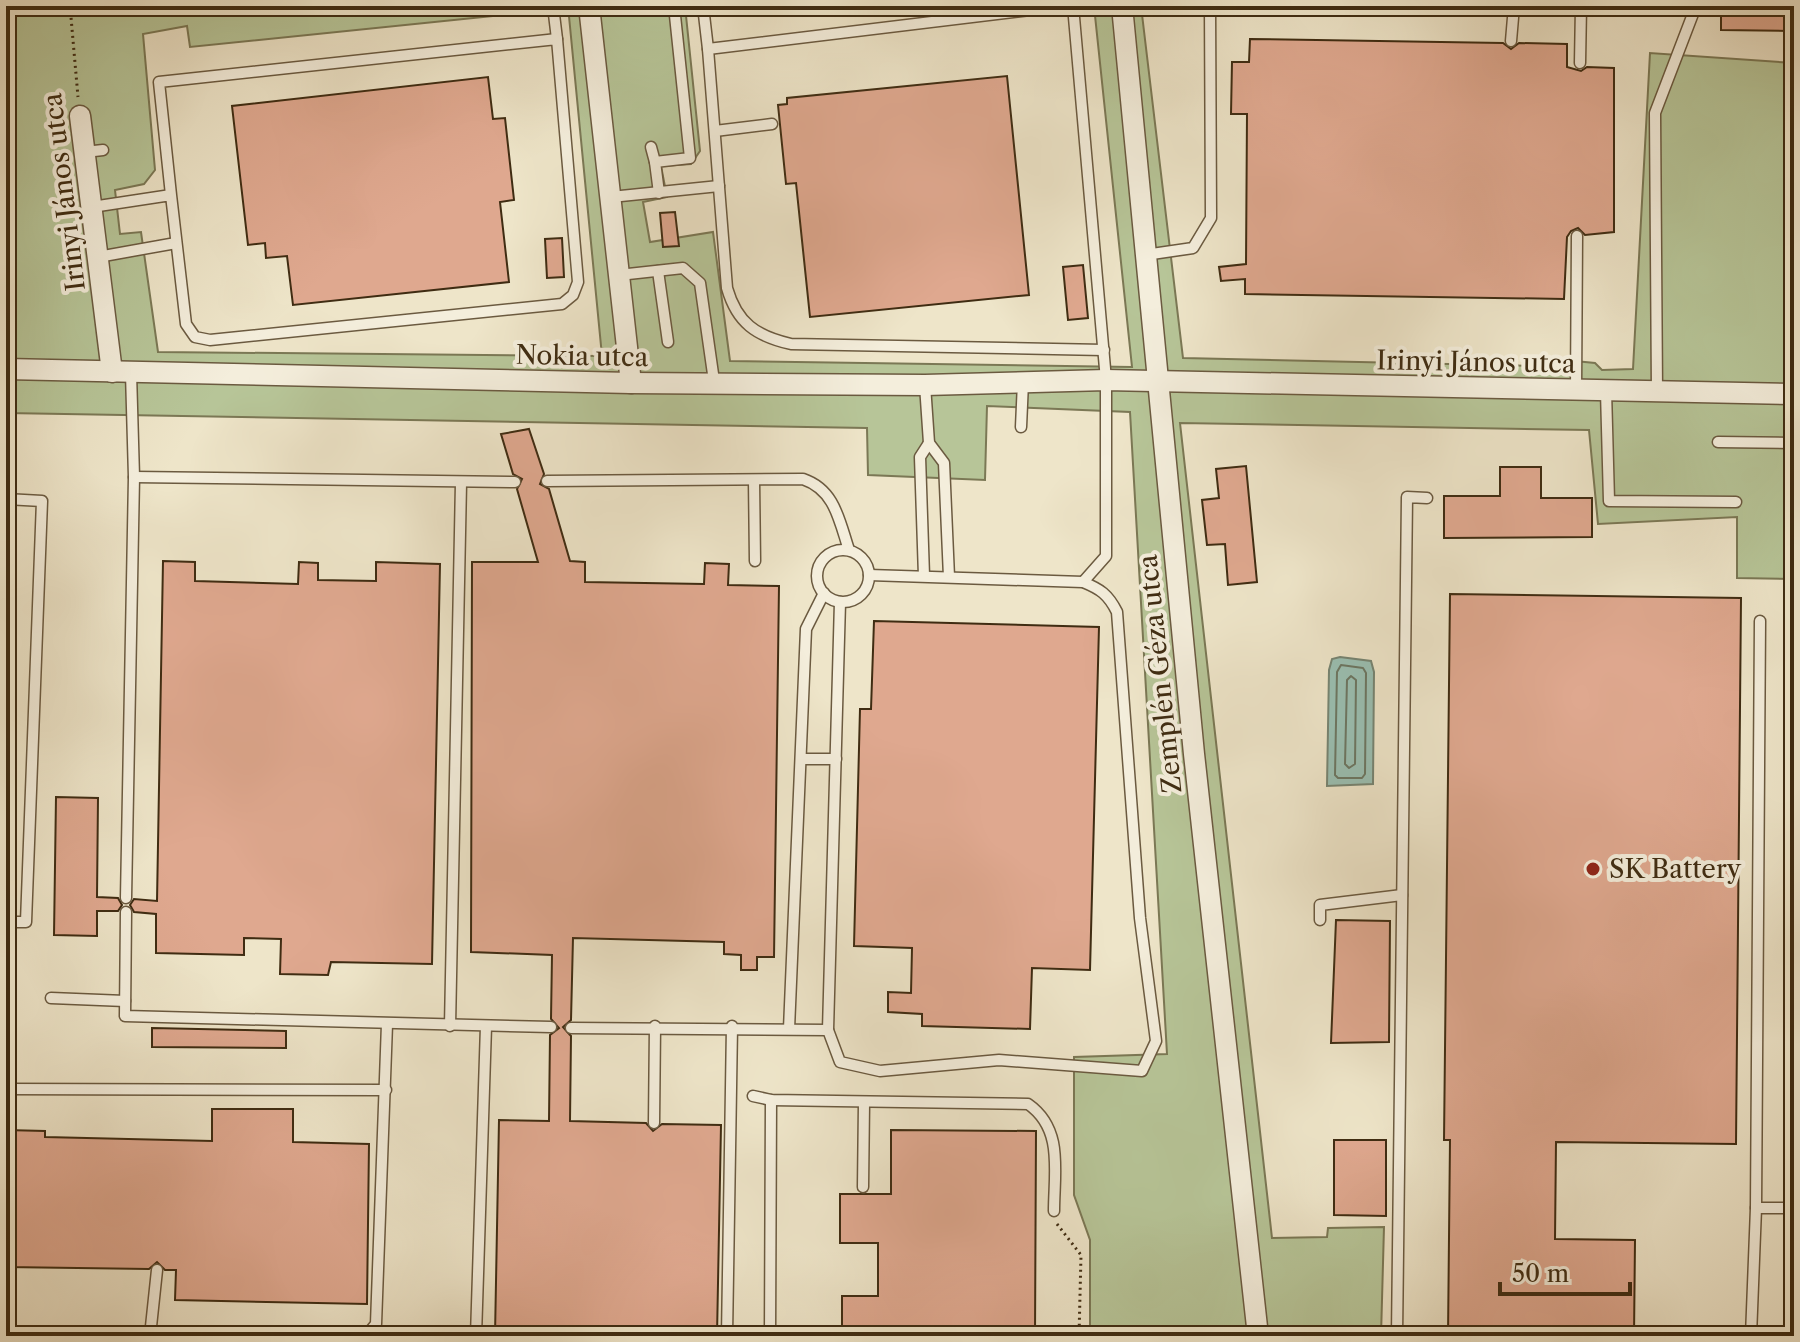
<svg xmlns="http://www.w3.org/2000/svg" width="1800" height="1342" font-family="'Libre Caslon Text',serif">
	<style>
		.green { fill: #b7c598; stroke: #7b7855; stroke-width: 2 }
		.water { fill: #9abfb2; stroke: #768472; stroke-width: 2 }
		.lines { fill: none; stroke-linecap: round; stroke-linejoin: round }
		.shore { stroke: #6c7662; stroke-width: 2 }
		.building { fill: #dfa88f; stroke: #3f2c12; stroke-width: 2 }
		.lane-casing { stroke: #6b5a40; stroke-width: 13 }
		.street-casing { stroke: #6b5a40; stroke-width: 23 }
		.path { stroke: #3f2c12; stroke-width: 3; stroke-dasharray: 2 4; stroke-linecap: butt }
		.lane { stroke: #f4eedc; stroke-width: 10 }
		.street { stroke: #f4eedc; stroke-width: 20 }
		.poi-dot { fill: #8f2418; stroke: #f4eedc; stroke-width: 3 }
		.labels { text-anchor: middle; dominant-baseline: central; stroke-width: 8; stroke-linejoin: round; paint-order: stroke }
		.street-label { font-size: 26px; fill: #3f2c12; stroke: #f4eedc }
		.poi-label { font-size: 26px; fill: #3f2c12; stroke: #f4eedc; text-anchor: start }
	</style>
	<rect width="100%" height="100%" fill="#eee5c9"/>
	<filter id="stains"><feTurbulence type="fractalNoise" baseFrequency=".0025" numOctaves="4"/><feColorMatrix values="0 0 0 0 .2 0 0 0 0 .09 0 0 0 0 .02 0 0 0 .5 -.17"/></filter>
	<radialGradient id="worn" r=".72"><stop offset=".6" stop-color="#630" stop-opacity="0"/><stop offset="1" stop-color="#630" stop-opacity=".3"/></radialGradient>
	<!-- green -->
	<path class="green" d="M6 6H532L533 12 190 47 187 26 143 34 155 170 144 184 115 190 120 234 141 232 158 352 602 356 568 6H685L700 151 691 164 661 166 667 197 643 202 650 242 713 232 730 361 1132 367 1094 6H1141L1183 358 1535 366 1544 358 1595 363 1602 370 1633 369 1650 53 1794 63V579L1737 578V517L1598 524 1589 430 1180 423 1272 1238 1327 1237 1328 1228 1384 1227 1381 1336H1086L1090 1325V1240L1074 1195V1057L1167 1054 1130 412 987 406 985 480 868 475 867 428 6 413Z"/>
	<!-- water -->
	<path class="water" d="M1340 657 1371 661 1374 672 1373 784 1327 786 1329 670 1332 659Z"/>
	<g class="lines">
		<!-- shore -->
		<g class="shore">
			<path d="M1341 665 1363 668 1366 673 1365 774 1362 778H1338L1335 775 1337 672Z"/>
			<path d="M1351 676 1356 680 1355 764 1349 768 1345 764 1347 680Z"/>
		</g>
	</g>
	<!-- building -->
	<g class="building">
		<path d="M1721 14H1789V31L1721 30Z"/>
		<path d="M1250 39 1503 43 1511 49 1519 43 1567 44V67L1581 71 1587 67 1614 68V232L1585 235 1578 228 1571 231 1567 237 1564 299 1245 294V279L1221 281 1219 267 1246 264 1247 114H1231L1232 62H1249Z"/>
		<path d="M1007 76 1029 295 810 317 796 183 786 184 778 105 787 104V98Z"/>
		<path d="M488 77 493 119 505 118 514 200 500 202 509 282 293 305 287 256 266 258 265 243 248 245 232 106Z"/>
		<path d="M675 212 679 246 663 247 660 213Z"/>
		<path d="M562 238 564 277 547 278 545 239Z"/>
		<path d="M1083 265 1088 318 1068 320 1063 267Z"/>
		<path d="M529 429 544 474 540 484 549 489 570 561 585 562V582L704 584 705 563 729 564 728 585 779 586 774 957H757V970H741V955L724 954V942L573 938 571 1020 563 1027 571 1036 570 1121 646 1123 653 1131 662 1124 721 1125 717 1336H495L499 1120 549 1121 550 1035 559 1028 551 1019 552 955 471 952 472 562H538L517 489 522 479 513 474 501 434Z"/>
		<path d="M1246 466 1257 582 1228 585 1225 544 1207 545 1202 500 1219 498 1216 469Z"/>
		<path d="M1500 467H1541V498H1592V537L1444 538V496H1500Z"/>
		<path d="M163 561 195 562V581L298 584 299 562 318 563V580L376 581V562L440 564 432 964 331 962 328 975 280 974 281 939 244 938V955L156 953V914L134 912 130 905 134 899 157 901Z"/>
		<path d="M1450 594 1741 598 1736 1144 1556 1142 1555 1239 1635 1240 1634 1336H1448L1450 1140H1444Z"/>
		<path d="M874 621 1099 627 1090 970 1032 968 1030 1029 922 1026V1014L888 1012V992L911 993 912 948 854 946 860 709H871Z"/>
		<path d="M56 797 98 798 97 897 118 898 122 905 118 911H97V936L54 935Z"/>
		<path d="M1336 920 1390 921 1389 1042 1331 1043Z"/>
		<path d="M152 1028 286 1031V1048L152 1047Z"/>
		<path d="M212 1109H293V1142L369 1144 367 1304 175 1300 176 1270H165L157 1262 149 1269 6 1267V1130L45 1131V1137L212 1141Z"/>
		<path d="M891 1130 1036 1131 1035 1336H842V1296H878V1243H840V1194H891Z"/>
		<path d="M1334 1140H1386V1216L1334 1215Z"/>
	</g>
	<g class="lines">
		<defs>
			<g id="lane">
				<path d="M553 6 557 39"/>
				<path d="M703 6 708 49"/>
				<path d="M1064 6 708 49 727 288C737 323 756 336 791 344L1104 350"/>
				<path d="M1073 6 1106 380V556L1083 582"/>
				<path d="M1511 41 1514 6"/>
				<path d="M1580 63 1581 6"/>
				<path d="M715 131 772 124"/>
				<path d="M651 147 655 162"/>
				<path d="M85 152 103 150"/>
				<path d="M659 193 655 162 690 158 674 6"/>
				<path d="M611 197 719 186"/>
				<path d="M92 207 171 195 159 82 557 39 578 282 573 295 562 304 210 340 195 337 186 324 171 195"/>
				<path d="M1145 255 1193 248 1211 218 1210 6"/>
				<path d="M98 257 176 243"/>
				<path d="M658 271 668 342"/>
				<path d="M619 275 683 268 700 283 714 381"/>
				<path d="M925 385 929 443 944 463 949 577"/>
				<path d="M1576 390 1577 236"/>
				<path d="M1606 391 1609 501 1736 502"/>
				<path d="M1657 392 1655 113 1696 6"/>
				<path d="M1021 427 1023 382"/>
				<path d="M1718 442 1794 443"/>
				<path d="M134 477 515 482"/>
				<path d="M754 480 755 561"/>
				<path d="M547 481 803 479C835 490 839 520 849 550"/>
				<path d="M6 499 42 501 26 922H6"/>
				<circle cx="843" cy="576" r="26"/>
				<path d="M924 576 920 457 929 443"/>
				<path d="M802 759H836"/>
				<path d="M126 898 134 477 131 373"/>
				<path d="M126 912 125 1016 551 1027"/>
				<path d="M1320 920V905L1402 895"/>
				<path d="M51 998 125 1001"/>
				<path d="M450 1026 461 483"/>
				<path d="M571 1028 828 1030 840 1062 880 1071 999 1060 1142 1071 1156 1041 1140 918 1117 612C1108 594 1100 589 1083 582L869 575"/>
				<path d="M789 1029 806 629 824 593"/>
				<path d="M828 1030 840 602"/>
				<path d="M6 1089 386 1090"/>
				<path d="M753 1096 771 1100 1028 1104C1064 1129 1054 1172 1054 1211"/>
				<path d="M654 1123 655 1026"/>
				<path d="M863 1187 864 1103"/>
				<path d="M1756 1208H1794"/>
				<path d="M150 1336 157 1270"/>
				<path d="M366 1336 376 1324 387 1024"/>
				<path d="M476 1336 486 1026"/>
				<path d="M727 1336 732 1026"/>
				<path d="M770 1336 771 1100"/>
				<path d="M1397 1336 1407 497 1427 498"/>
				<path d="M1751 1336 1756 1208 1760 621"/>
			</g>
			<g id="street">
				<path d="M589 6 631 383"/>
				<path d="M1122 6 1194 754 1258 1336"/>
				<path d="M80 116 112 372"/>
				<path d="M6 369 631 383 925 385 1106 380 1794 394"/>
			</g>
		</defs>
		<!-- lane casing -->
		<use href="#lane" class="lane-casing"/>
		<!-- street casing -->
		<use href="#street" class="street-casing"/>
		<!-- path -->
		<g class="path">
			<path d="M70 6 78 97"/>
			<path d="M1057 1224 1081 1255 1079 1336"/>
		</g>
		<!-- lane -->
		<use href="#lane" class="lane"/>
		<!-- street -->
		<use href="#street" class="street"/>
	</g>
	<!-- markers -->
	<circle class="poi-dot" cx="1593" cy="869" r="8"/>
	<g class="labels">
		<!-- street labels -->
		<g class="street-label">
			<text transform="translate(64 192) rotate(-97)">Irinyi János utca</text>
			<text transform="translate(582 356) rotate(1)">Nokia utca</text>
			<text transform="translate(1476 362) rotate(1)">Irinyi János utca</text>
			<text transform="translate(1160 674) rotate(-96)">Zemplén Géza utca</text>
		</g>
		<!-- poi labels -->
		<g class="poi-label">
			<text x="1609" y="869">SK Battery</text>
		</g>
	</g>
	<!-- margin -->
	<rect width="1800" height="1342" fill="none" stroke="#eee5c9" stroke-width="32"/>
	<rect x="8" y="8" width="1784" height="1326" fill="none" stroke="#3f2c12" stroke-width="4"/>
	<rect x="16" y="16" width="1768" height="1310" fill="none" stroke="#3f2c12" stroke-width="2"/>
	<!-- scale -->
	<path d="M1500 1282v12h130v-12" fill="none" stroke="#3f2c12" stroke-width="4"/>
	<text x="1512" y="1282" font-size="24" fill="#3f2c12" stroke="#f4eedc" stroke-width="6" paint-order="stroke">50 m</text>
	<rect width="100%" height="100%" filter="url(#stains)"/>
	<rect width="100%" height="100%" fill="url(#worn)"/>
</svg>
